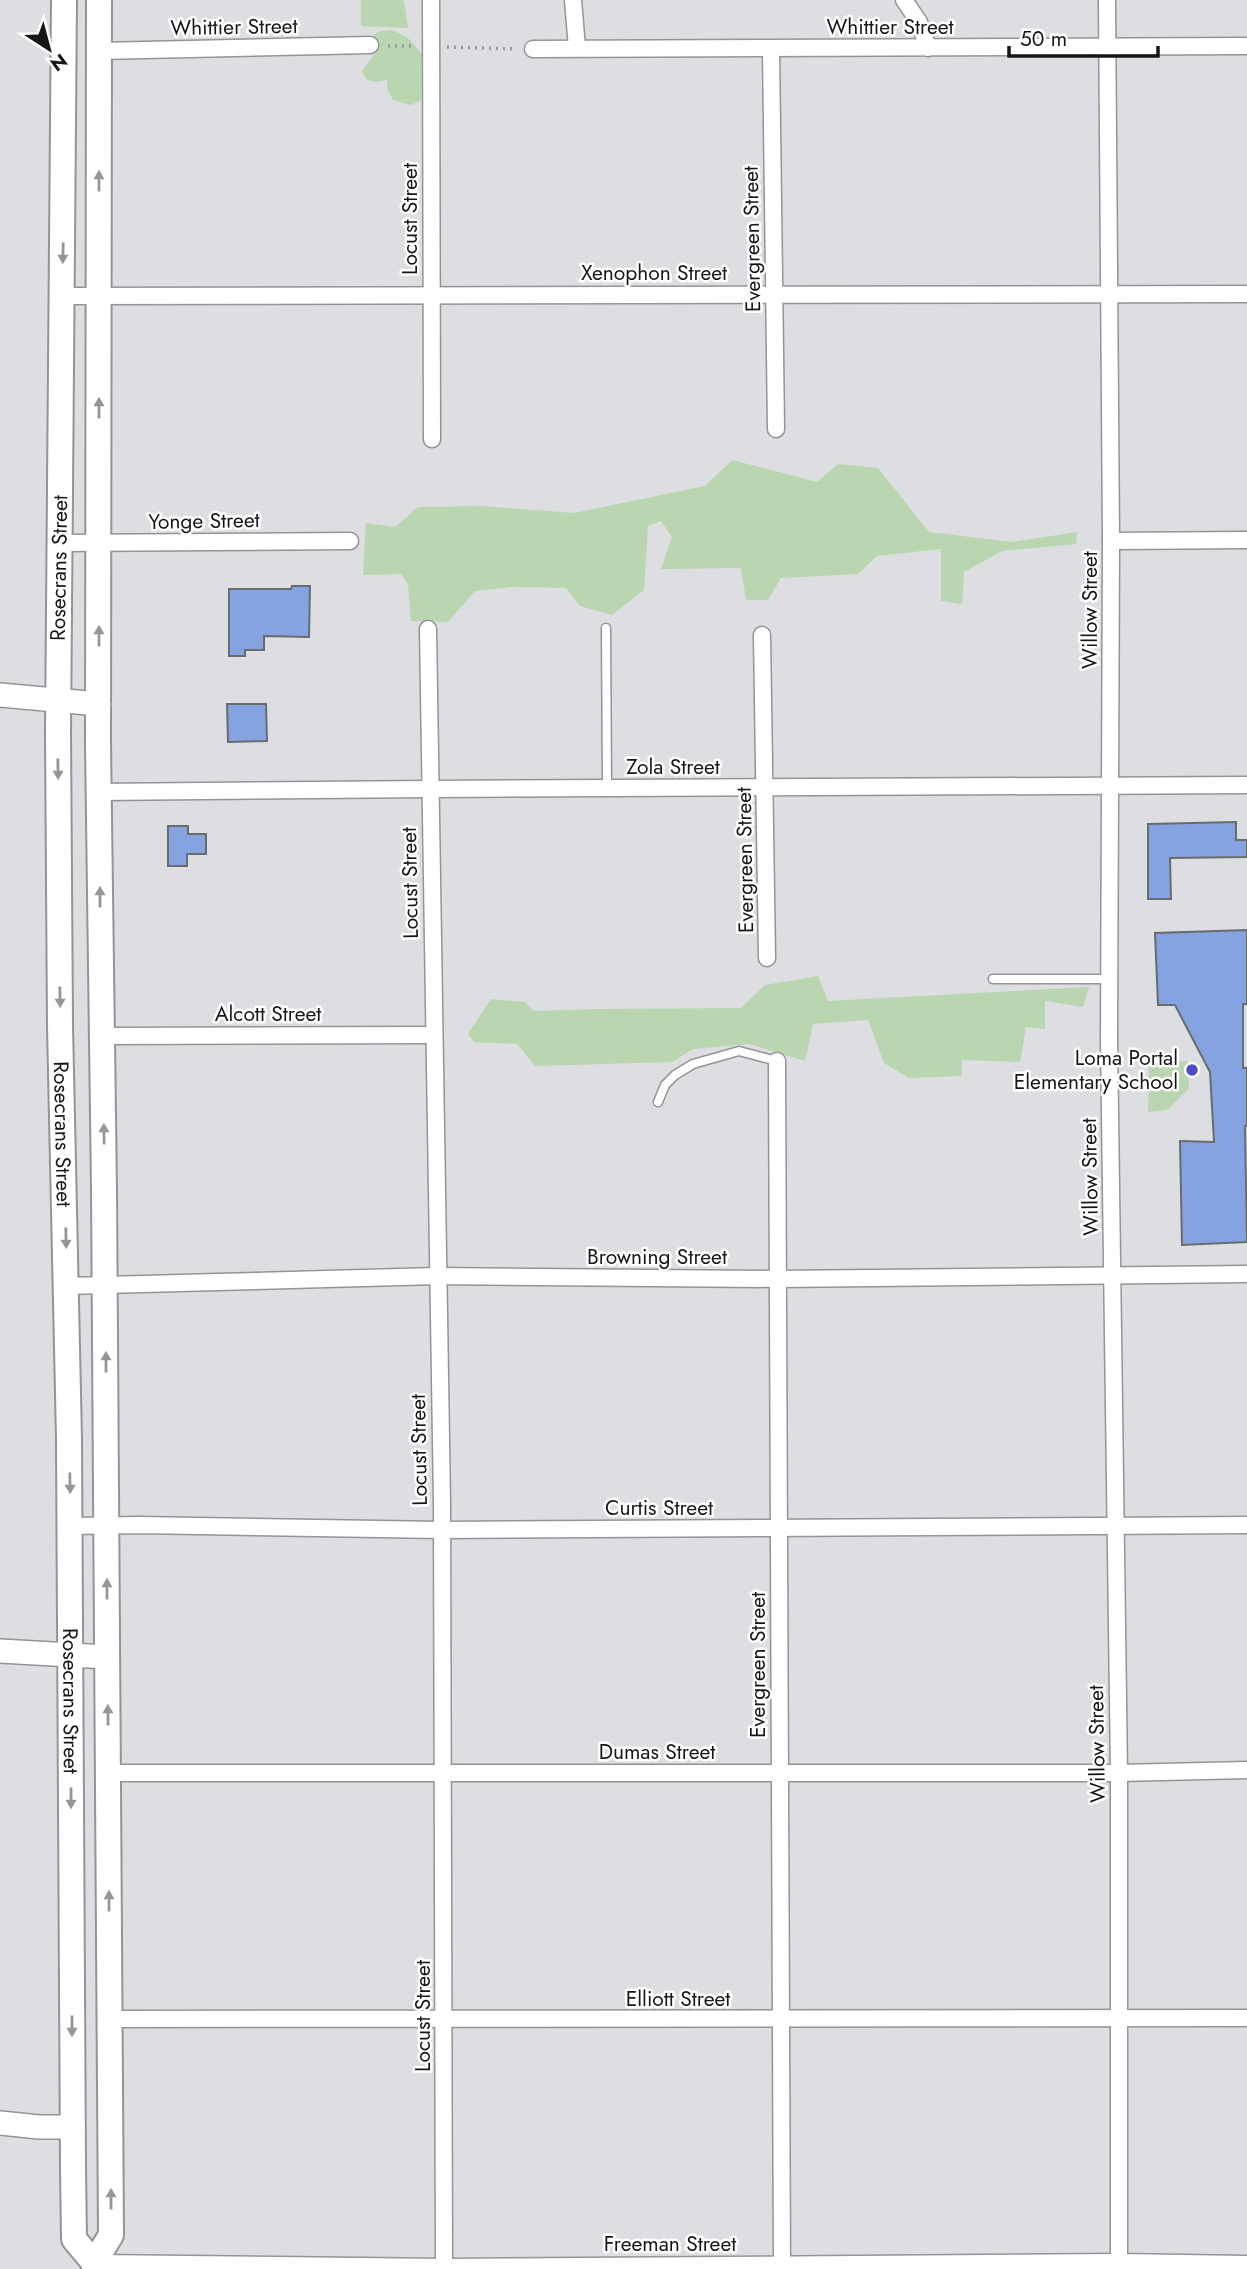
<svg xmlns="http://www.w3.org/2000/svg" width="1247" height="2269" font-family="Jost,sans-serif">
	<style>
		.green { fill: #b9d6b0 }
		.building { fill: #85a3e0; stroke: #696b6d; stroke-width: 2 }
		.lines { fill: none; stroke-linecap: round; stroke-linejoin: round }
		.lane-casing { stroke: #939497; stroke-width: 11 }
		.street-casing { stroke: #939497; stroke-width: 19 }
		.secondary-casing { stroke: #939497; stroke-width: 26 }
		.primary-casing { stroke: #939497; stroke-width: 28 }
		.path { stroke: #9a9b9d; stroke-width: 3.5; stroke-dasharray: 2 5; stroke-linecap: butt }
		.lane { stroke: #fff; stroke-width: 8 }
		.street { stroke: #fff; stroke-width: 16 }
		.secondary { stroke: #fff; stroke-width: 23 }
		.primary { stroke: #fff; stroke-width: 24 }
		.oneway { fill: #969697 }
		.poi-dot { fill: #4d4ec5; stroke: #fff; stroke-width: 2.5 }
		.labels { text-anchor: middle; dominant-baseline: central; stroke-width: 5; stroke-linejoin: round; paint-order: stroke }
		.street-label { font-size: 21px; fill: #151617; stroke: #fff }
		.poi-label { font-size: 21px; fill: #151617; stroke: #fff; text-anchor: end }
	</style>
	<rect width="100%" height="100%" fill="#dddee1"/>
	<!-- green -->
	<g class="green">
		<path d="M361 0H404L408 28 361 26Z"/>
		<path d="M391 30 407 37 422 54 421 100 411 105 393 100 387 88V80L376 82 367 80 362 71 376 52 372 38 377 32Z"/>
		<path d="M732 460 817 482 838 464 878 468 929 532 1012 542 1077 532 1076 544 1002 551 964 572 962 604 941 601V549L877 556 858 574 781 578 768 600H746L741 568 661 569 672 537 661 521 648 526 644 590 612 615 580 606 566 588 512 587 475 591 448 622 411 621 408 584 401 574 363 575 366 523 395 527 418 507 481 506 574 513 705 486Z"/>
		<path d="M818 976 828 1001 1089 987 1083 1007 1045 1001V1029L1026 1027 1020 1062 962 1060V1076L909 1078 884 1063 868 1020 813 1024 805 1061 749 1044 693 1049 672 1062 535 1066 517 1044 474 1042 468 1034 491 999 525 1002 533 1011 599 1009 741 1008 765 985Z"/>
		<path d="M1149 1061H1188L1189 1088 1167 1110 1148 1112Z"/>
	</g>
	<!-- building -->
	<g class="building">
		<path d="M292 586H310L309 637 264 636V650H245V656H229V589H291Z"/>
		<path d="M227 704H266L267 741 228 742Z"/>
		<path d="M1236 822V840H1247V857L1170 858 1171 899H1148V824Z"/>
		<path d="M168 826H188V834H206V854H187V866H168Z"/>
		<path d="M1247 930V1004H1243V1068H1247V1126H1245L1247 1242 1182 1245 1180 1141 1214 1142 1210 1072 1175 1005H1158L1155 933Z"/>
	</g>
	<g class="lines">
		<defs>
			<g id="lane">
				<path d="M606 628 607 788"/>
				<path d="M993 979H1110"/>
				<path d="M658 1102 665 1085 675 1075 693 1064 739 1051 777 1061"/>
			</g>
			<g id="street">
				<path d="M431 0 432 439"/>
				<path d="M573 0 577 48"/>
				<path d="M904 0 919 22 928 48"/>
				<path d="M1107 0 1111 541 1109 1040 1119 1773V2269"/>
				<path d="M533 49 1247 46"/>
				<path d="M771 49 776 429"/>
				<path d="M99 51 370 45"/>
				<path d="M62 296 1247 294"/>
				<path d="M1111 541 1247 540"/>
				<path d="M58 543 350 541"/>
				<path d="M428 629 442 1502 444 2269"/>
				<path d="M762 635 767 958"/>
				<path d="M99 792 430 789 1247 785"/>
				<path d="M103 1036 434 1035"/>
				<path d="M777 1061 782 2269"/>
				<path d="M67 1286 437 1276 777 1279 1247 1274"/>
				<path d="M70 1526 140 1525 441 1530 1247 1525"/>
				<path d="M109 1773H1119L1247 1770"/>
				<path d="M109 2019 1247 2018"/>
				<path d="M94 2263 444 2267 1118 2262 1247 2264"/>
			</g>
			<g id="secondary">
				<path d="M0 695 99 704"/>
				<path d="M0 1651 106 1657"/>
				<path d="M0 2123 39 2127H73"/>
			</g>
			<g id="primary">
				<path id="s1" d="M64 0 58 733 60 1026 69 1439 73 2168 74 2239 94 2263"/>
				<path d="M94 2269V2263L111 2235 104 1189 98 743 99 0"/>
			</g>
		</defs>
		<!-- lane casing -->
		<use href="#lane" class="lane-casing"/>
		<!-- street casing -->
		<use href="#street" class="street-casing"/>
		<!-- secondary casing -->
		<use href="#secondary" class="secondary-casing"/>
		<!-- primary casing -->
		<use href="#primary" class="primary-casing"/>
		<!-- path -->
		<g class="path">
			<path d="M388 46H415"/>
			<path d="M447 47 517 49"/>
		</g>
		<!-- lane -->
		<use href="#lane" class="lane"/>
		<!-- street -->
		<use href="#street" class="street"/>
		<!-- secondary -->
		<use href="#secondary" class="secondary"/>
		<!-- primary -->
		<use href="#primary" class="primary"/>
	</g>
	<!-- one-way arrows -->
	<defs><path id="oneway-solid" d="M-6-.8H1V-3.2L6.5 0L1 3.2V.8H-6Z" transform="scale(1.75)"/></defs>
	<g class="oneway">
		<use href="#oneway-solid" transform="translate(99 181) rotate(-90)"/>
		<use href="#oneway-solid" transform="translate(63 253) rotate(91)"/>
		<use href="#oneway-solid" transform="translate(99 408) rotate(-90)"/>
		<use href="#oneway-solid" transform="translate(99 636) rotate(-90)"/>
		<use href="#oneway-solid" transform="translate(58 769) rotate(89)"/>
		<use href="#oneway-solid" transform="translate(100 897) rotate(-90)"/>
		<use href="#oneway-solid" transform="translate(60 997) rotate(89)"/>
		<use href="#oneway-solid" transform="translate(104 1134) rotate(-91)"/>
		<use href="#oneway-solid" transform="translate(66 1238) rotate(89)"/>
		<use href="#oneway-solid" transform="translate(106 1362) rotate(-90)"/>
		<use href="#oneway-solid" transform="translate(70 1483) rotate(89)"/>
		<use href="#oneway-solid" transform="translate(107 1589) rotate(-90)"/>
		<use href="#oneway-solid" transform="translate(108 1715) rotate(-91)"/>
		<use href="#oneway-solid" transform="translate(71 1798) rotate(90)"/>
		<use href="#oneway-solid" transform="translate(109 1901) rotate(-90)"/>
		<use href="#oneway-solid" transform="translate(72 2026) rotate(90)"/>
		<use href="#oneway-solid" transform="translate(111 2199) rotate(-90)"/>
	</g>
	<!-- markers -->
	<circle class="poi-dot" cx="1192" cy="1070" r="7"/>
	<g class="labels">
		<!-- street labels -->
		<g class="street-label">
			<text transform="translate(234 27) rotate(-1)">Whittier Street</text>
			<text x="890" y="27">Whittier Street</text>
			<text transform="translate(410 219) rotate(-90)">Locust Street</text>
			<text transform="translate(752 239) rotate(-91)">Evergreen Street</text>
			<text x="654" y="273">Xenophon Street</text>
			<text transform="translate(204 521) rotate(-1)">Yonge Street</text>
			<text transform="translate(59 568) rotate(-89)">Rosecrans Street</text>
			<text transform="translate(1090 610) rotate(-90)">Willow Street</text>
			<text x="673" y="767">Zola Street</text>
			<text transform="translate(745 860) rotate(-91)">Evergreen Street</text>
			<text transform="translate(410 883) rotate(-91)">Locust Street</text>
			<text x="268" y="1014">Alcott Street</text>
			<text stroke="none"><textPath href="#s1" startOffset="1134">Rosecrans Street</textPath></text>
			<text transform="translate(1090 1177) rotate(-91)">Willow Street</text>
			<text x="657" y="1257">Browning Street</text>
			<text transform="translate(419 1450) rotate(-91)">Locust Street</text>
			<text x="659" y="1508">Curtis Street</text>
			<text transform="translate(758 1665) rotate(-90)">Evergreen Street</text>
			<text stroke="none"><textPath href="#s1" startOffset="1701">Rosecrans Street</textPath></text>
			<text transform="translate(1097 1744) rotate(-91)">Willow Street</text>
			<text x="657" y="1752">Dumas Street</text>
			<text x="678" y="1999">Elliott Street</text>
			<text transform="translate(423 2016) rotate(-90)">Locust Street</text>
			<text x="670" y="2244">Freeman Street</text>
		</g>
		<!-- poi labels -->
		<g class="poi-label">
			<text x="1178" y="1058">Loma Portal<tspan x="1178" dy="24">Elementary School</tspan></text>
		</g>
	</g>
	<!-- north arrow -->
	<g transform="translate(49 49) rotate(144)" stroke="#ffffff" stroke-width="5" paint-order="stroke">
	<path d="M0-5L12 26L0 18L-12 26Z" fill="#151617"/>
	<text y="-10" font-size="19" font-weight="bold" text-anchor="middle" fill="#151617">N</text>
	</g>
	<!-- scale -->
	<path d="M1009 46v10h149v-10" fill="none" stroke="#151617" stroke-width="3.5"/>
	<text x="1020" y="46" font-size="21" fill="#151617" stroke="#ffffff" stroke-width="5" paint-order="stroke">50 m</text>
</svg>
